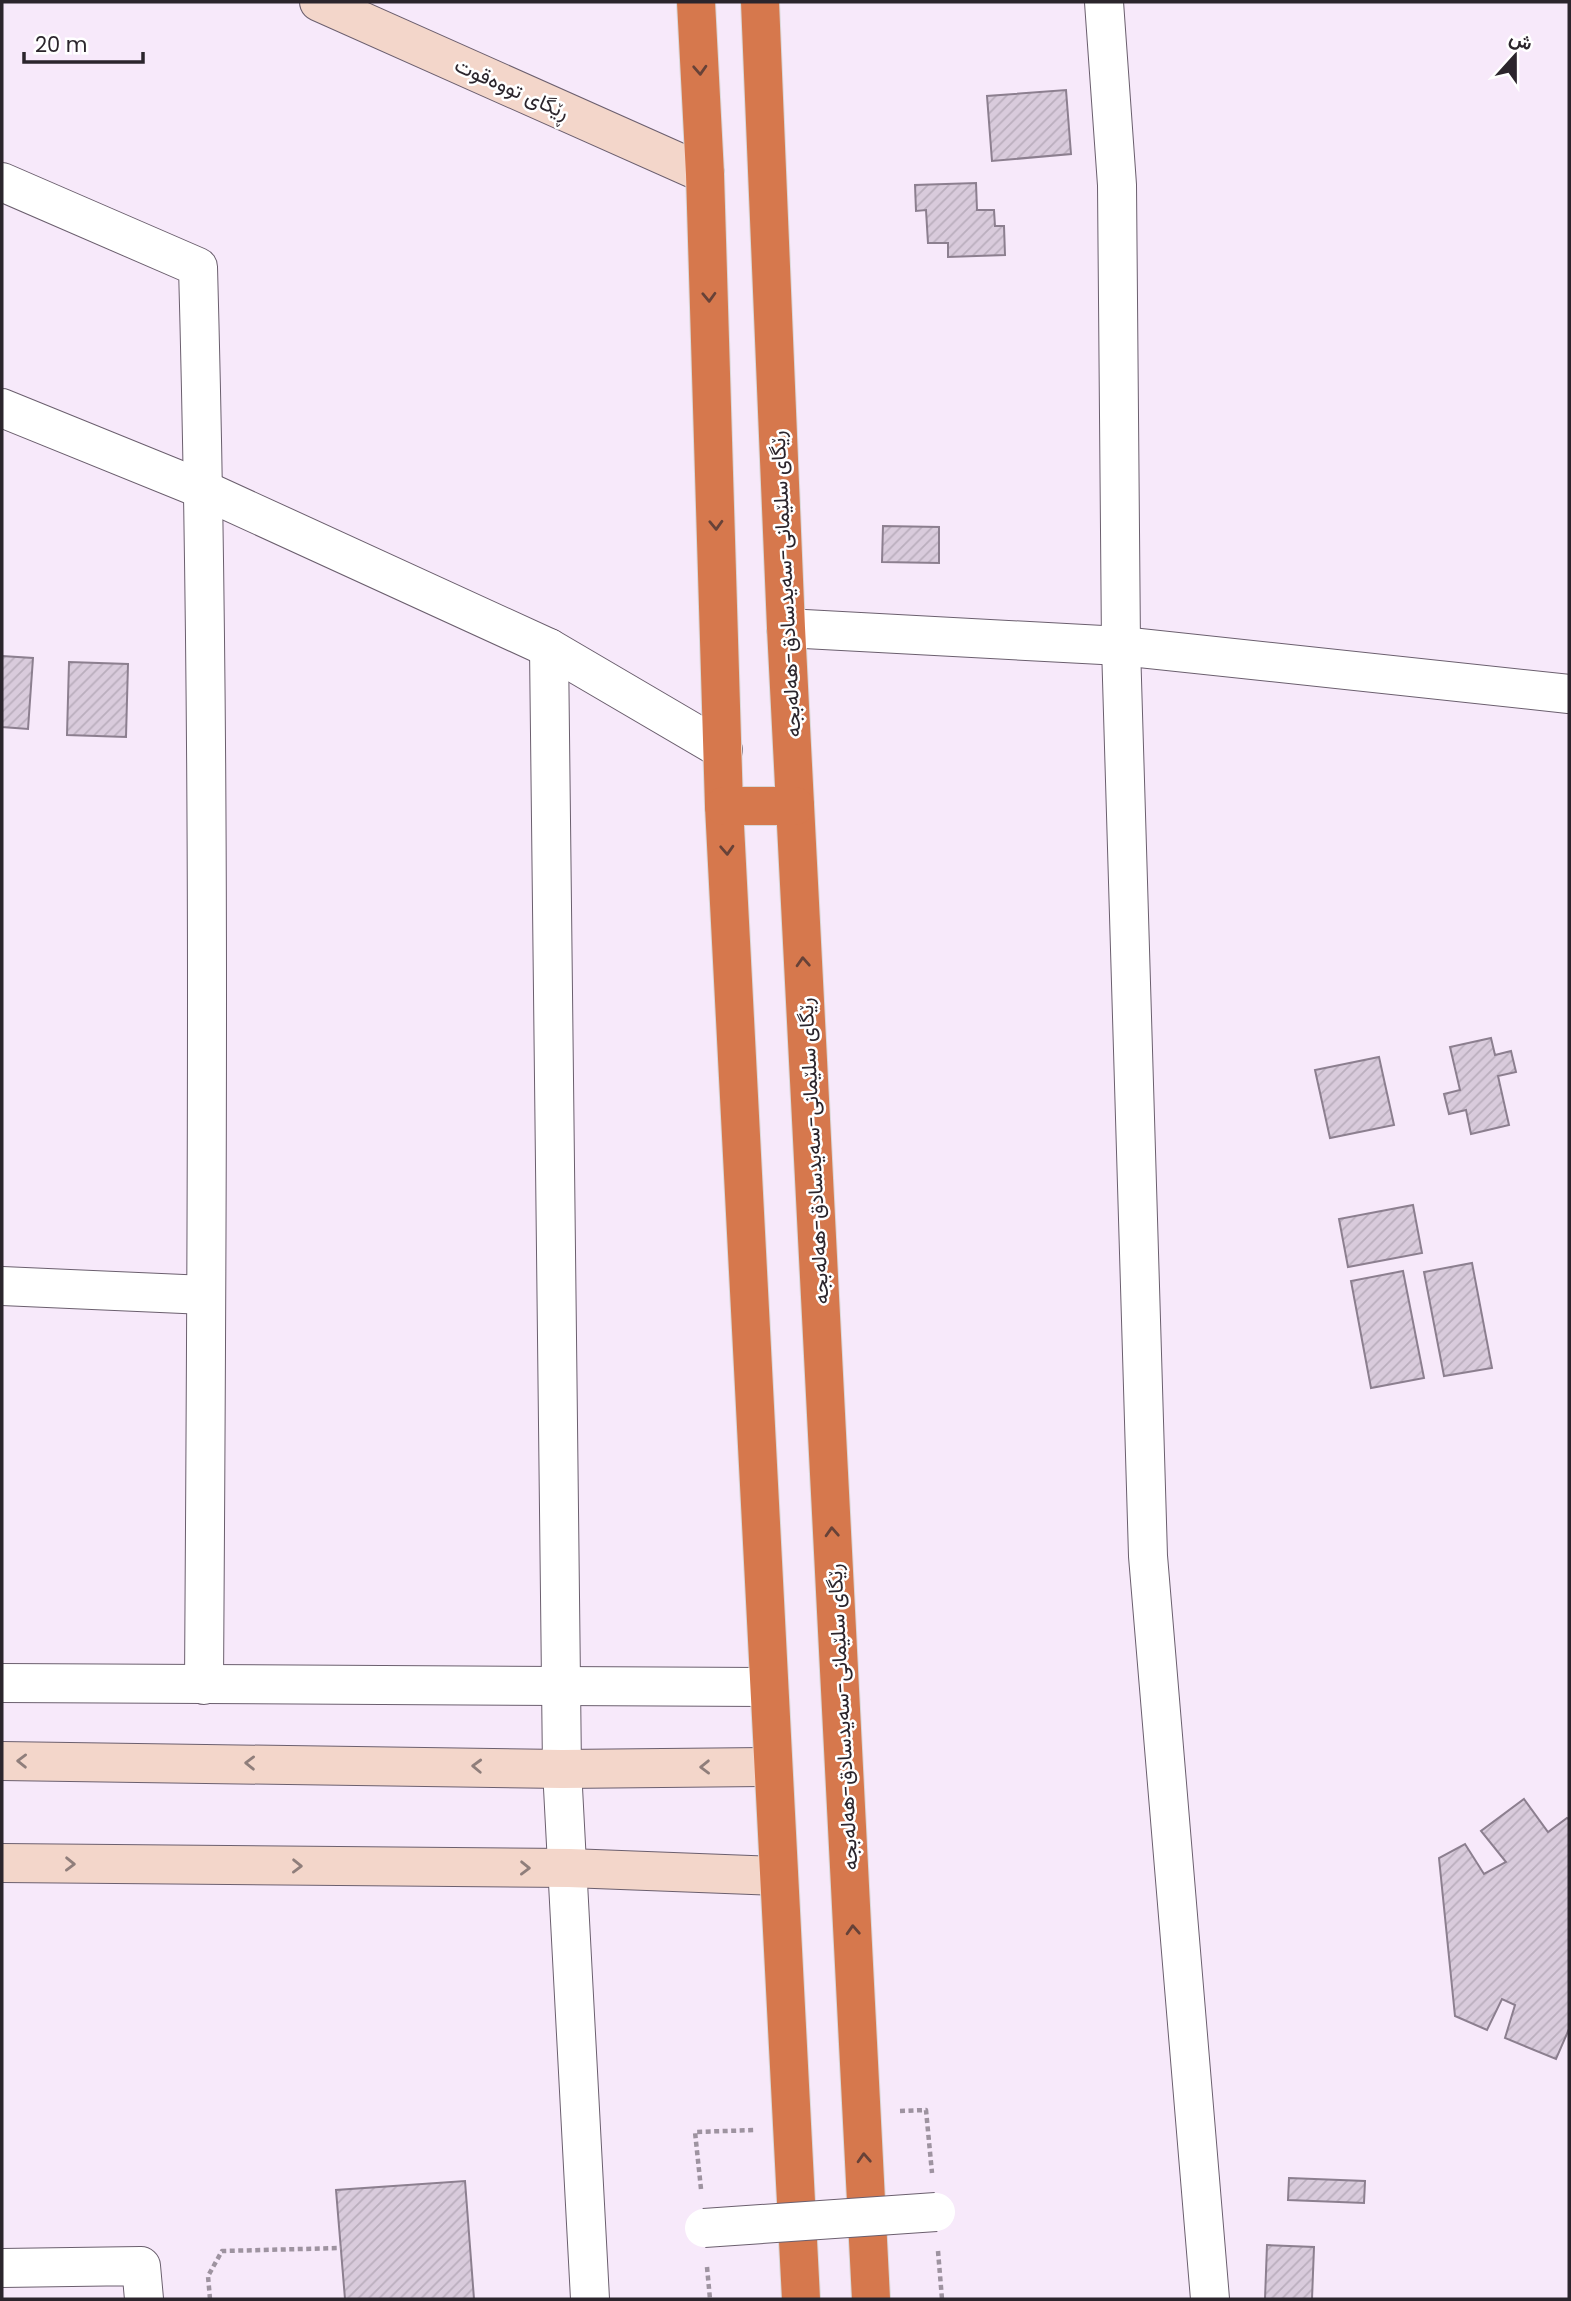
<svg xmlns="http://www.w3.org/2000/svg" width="1571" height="2301" font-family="Poppins,Vazirmatn,sans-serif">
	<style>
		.building { fill: url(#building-hatch); stroke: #8c7f8f; stroke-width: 2 }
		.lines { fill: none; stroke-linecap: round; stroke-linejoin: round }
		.street-casing { stroke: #6b5f6e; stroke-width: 40 }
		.secondary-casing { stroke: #6b5f6e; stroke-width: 40 }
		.highway-casing { stroke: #d9d8d9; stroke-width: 40 }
		.path { stroke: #9e93a0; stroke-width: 4.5; stroke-dasharray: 5 3.5; stroke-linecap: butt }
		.street { stroke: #fff; stroke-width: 38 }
		.secondary { stroke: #f3d6ca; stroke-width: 38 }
		.highway { stroke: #d6784d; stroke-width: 38 }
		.street-bridge-casing { stroke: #6b5f6e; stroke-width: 40; stroke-linecap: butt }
		.street-bridge { stroke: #fff; stroke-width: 38 }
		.oneway { stroke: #674238 }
		.oneway2 { stroke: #8f7e7b }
		.labels { text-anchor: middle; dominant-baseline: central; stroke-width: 5; stroke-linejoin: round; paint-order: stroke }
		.street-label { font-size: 21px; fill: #2b252c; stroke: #fff }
	</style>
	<defs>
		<pattern id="building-hatch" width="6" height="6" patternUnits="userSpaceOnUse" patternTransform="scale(1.75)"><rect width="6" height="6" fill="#d9cbdc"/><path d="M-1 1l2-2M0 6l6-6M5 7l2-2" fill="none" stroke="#baaebd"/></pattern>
	</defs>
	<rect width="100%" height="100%" fill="#f7e9fa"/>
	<!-- building -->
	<g class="building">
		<path d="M1066 90 1071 154 992 161 987 96Z"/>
		<path d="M976 183 977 210H994L995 226H1004L1005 255 948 257V243H928L926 210 916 211 915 185Z"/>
		<path d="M883 526 939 527V563L882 562Z"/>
		<path d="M2 656 33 658 28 729 2 727Z"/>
		<path d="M69 662 128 664 126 737 67 735Z"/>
		<path d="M1491 1038 1495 1055 1511 1051 1516 1072 1498 1076 1509 1125 1471 1134 1466 1110 1449 1114 1444 1094 1460 1090 1450 1047Z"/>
		<path d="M1379 1057 1394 1125 1330 1138 1315 1070Z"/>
		<path d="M1413 1205 1422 1253 1348 1267 1339 1219Z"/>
		<path d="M1472 1263 1492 1368 1444 1376 1424 1272Z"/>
		<path d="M1403 1271 1424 1378 1371 1388 1351 1281Z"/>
		<path d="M1524 1799 1548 1832 1567 1818 1569 1819V2029L1556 2059 1505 2038 1515 2005 1502 1999 1487 2030 1455 2016 1439 1858 1465 1844 1484 1874 1506 1862 1481 1831Z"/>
		<path d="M1289 2178 1365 2181 1364 2203 1288 2200Z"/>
		<path d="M465 2181 474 2299H345L336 2190Z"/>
		<path d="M1267 2245 1314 2247 1312 2299H1265Z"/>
	</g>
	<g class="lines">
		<defs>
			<g id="street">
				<path d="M1104 2 1117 185 1121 646 1148 1556 1210 2299"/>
				<path d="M2 182 198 267C211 739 207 1213 204 1685"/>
				<path d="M2 408 204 490 549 648 723 750"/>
				<path d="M786 628 1121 646 1569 694"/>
				<path d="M549 648 562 1769 590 2299"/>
				<path d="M2 1286 206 1295"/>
				<path d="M2 1683 769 1687"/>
				<path d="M2 2268 141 2266 144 2299"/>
			</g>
			<g id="secondary">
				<path d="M319 2 705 174"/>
				<path d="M2 1761 562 1769 773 1767"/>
				<path d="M2 1863 569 1868 779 1876"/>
			</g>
			<g id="highway">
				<path d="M696 2 705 174 724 806 801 2299"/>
				<path d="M760 2 786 628 871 2299"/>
				<path d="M724 806H795"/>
			</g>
		</defs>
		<!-- street casing -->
		<use href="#street" class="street-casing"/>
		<!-- secondary casing -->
		<use href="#secondary" class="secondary-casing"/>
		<!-- highway casing -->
		<use href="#highway" class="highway-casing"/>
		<!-- path -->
		<g class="path">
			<path d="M900 2111 926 2110 932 2173"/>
			<path d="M701 2189 695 2132 755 2130"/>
			<path d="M938 2251 942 2299"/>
			<path d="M707 2267 710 2299"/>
			<path d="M210 2299 208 2276 222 2251 341 2248"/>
		</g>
		<!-- street -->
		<use href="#street" class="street"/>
		<!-- secondary -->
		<use href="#secondary" class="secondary"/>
		<!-- highway -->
		<use href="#highway" class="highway"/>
		<defs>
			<path id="street-bridge" d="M704 2228 936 2212"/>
		</defs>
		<!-- street-bridge casing -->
		<use href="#street-bridge" class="street-bridge-casing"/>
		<!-- street-bridge -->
		<use href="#street-bridge" class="street-bridge"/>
	</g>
	<!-- one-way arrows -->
	<defs><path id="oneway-chevron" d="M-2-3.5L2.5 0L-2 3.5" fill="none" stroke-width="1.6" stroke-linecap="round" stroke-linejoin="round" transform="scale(1.75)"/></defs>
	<g class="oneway">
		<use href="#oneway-chevron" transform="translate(700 70) rotate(87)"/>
		<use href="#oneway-chevron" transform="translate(709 297) rotate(88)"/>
		<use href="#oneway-chevron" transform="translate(716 525) rotate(88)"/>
		<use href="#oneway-chevron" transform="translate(727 850) rotate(87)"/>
		<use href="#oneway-chevron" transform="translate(803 962) rotate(-93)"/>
		<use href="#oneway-chevron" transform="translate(832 1532) rotate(-93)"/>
		<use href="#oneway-chevron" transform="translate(853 1930) rotate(-93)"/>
		<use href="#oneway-chevron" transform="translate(864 2158) rotate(-93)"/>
	</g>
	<g class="oneway2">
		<use href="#oneway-chevron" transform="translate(22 1761) rotate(-179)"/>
		<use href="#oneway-chevron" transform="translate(250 1763) rotate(-179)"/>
		<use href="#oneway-chevron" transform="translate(477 1766) rotate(-178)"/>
		<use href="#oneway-chevron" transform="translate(705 1767) rotate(179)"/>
		<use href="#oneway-chevron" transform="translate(70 1864) rotate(1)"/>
		<use href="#oneway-chevron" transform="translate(297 1866) rotate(1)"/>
		<use href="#oneway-chevron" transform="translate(525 1868) rotate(1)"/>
	</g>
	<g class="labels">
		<!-- street labels -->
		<g class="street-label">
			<text transform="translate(512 88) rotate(24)">ڕێگای تووەقوت</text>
			<text transform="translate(785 584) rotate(-93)">رێگای سلێمانی-سەیدسادق-هەلەبجە</text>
			<text transform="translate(813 1151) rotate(-93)">رێگای سلێمانی-سەیدسادق-هەلەبجە</text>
			<text transform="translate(842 1717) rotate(-93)">رێگای سلێمانی-سەیدسادق-هەلەبجە</text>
		</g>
	</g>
	<!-- border -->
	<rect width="1571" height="2301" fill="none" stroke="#2b252c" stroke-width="7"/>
	<!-- north arrow -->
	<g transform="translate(1515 56) rotate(21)" stroke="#ffffff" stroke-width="5" paint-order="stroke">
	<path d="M0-5L12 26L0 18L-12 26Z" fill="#2b252c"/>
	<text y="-10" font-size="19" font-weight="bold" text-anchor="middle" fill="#2b252c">ش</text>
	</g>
	<!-- scale -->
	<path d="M24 52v10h119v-10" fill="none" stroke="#2b252c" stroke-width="3.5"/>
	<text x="35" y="52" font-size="21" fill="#2b252c" stroke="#ffffff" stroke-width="5" paint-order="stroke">20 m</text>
</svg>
